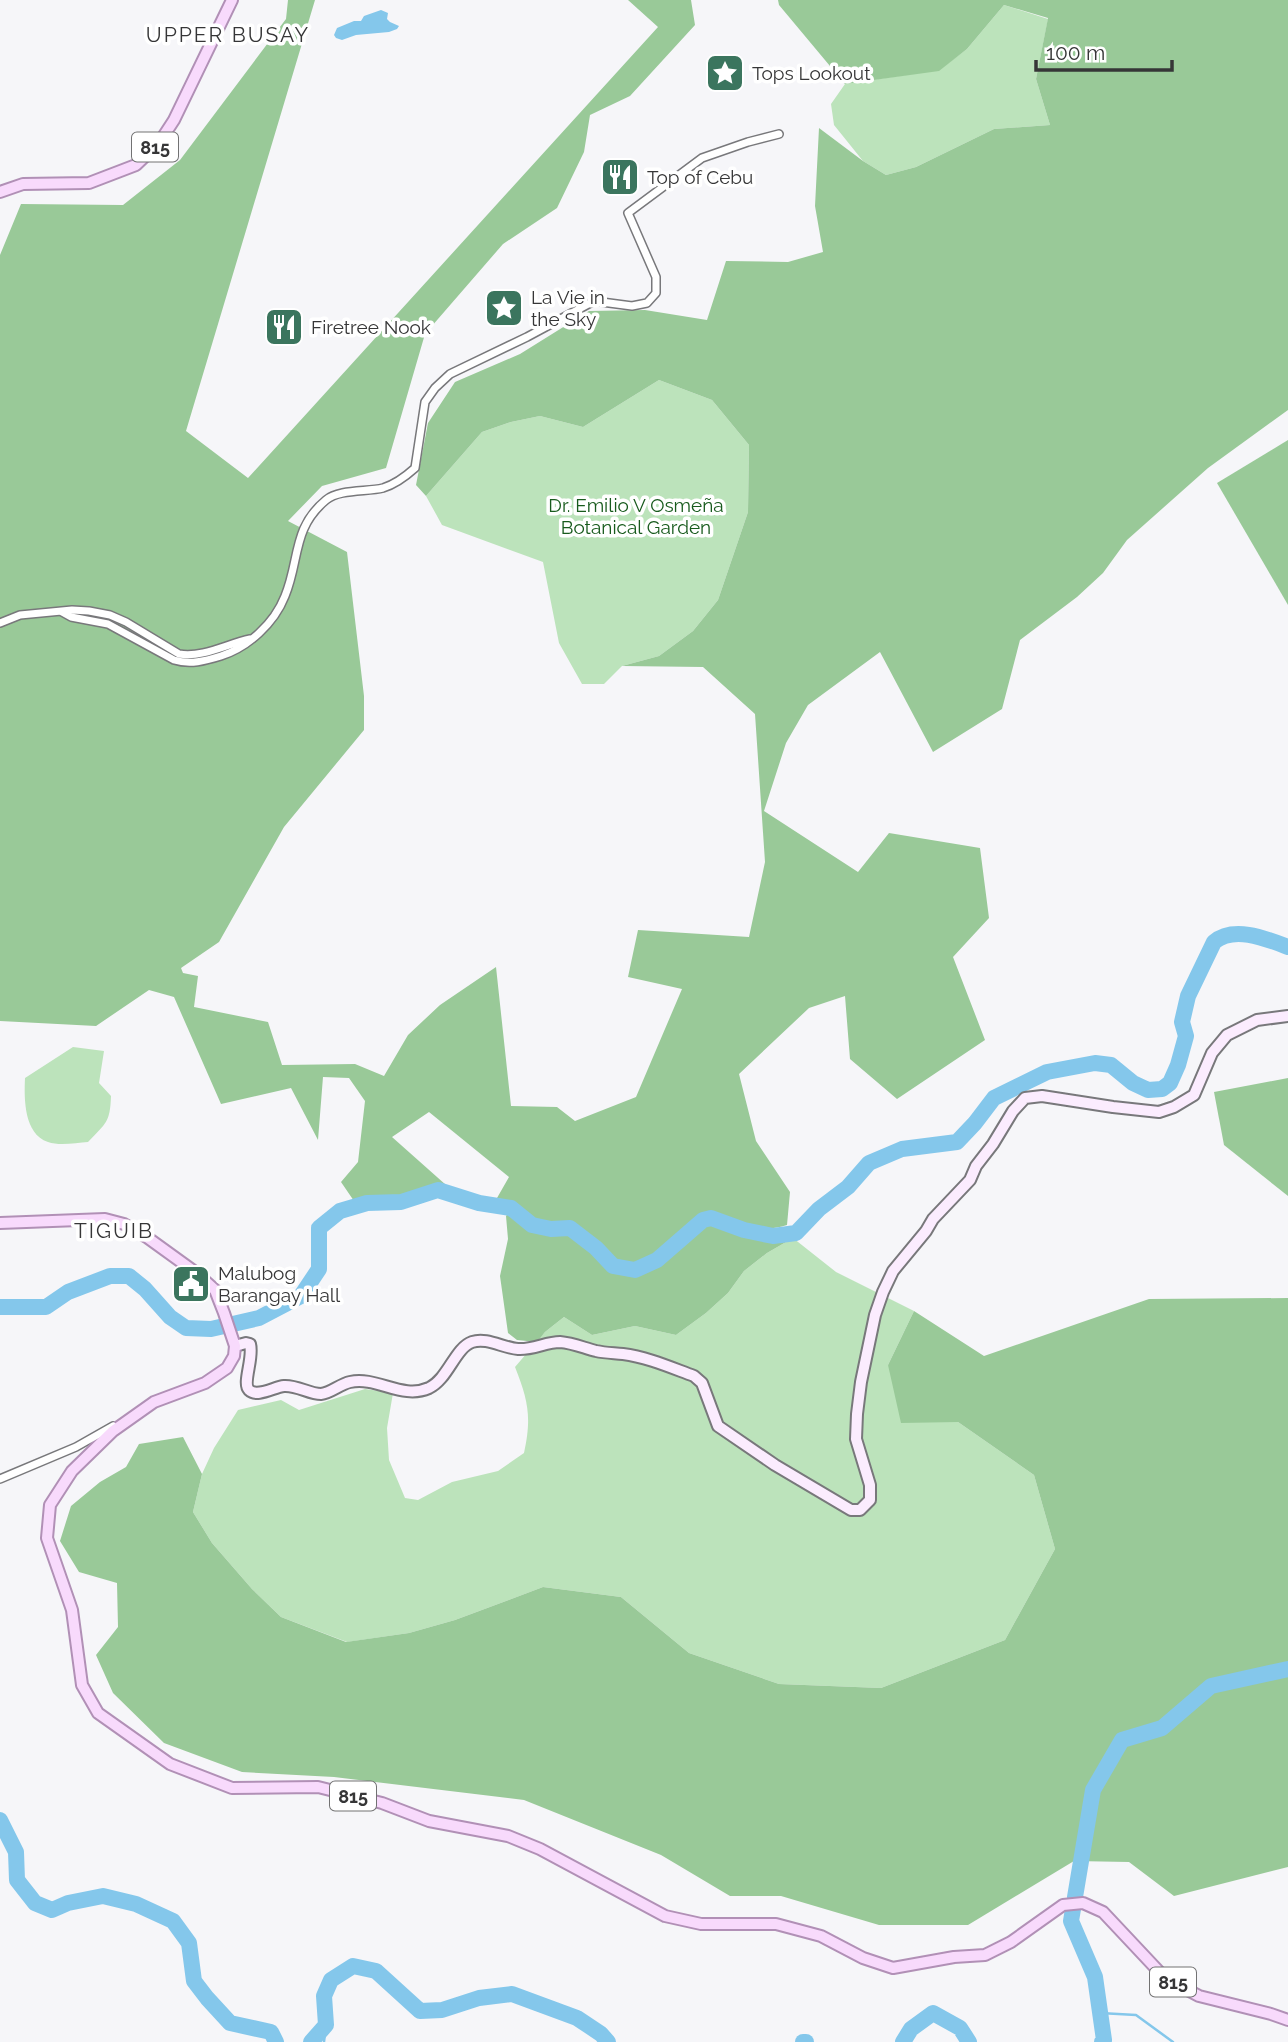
<svg xmlns="http://www.w3.org/2000/svg" width="1288" height="2042" font-family="Raleway,sans-serif">
	<style>
		.green { fill: #bce3bb }
		.forest { fill: #99c998 }
		.water { fill: #84c7eb }
		.lines { fill: none; stroke-linecap: round; stroke-linejoin: round }
		.stream { stroke: #84c7eb; stroke-width: 2.5 }
		.river { stroke: #84c7eb; stroke-width: 16 }
		.street-casing { stroke: #78787b; stroke-width: 10 }
		.secondary-casing { stroke: #78787b; stroke-width: 14 }
		.primary-casing { stroke: #b190b6; stroke-width: 14 }
		.street { stroke: #fff; stroke-width: 7 }
		.secondary { stroke: #fbecfe; stroke-width: 10 }
		.primary { stroke: #f8dafc; stroke-width: 10 }
		.labels { text-anchor: middle; dominant-baseline: central; stroke-width: 7; stroke-linejoin: round; paint-order: stroke }
		.shield { fill: #fff; stroke: #727273; stroke-width: 2 }
		.shield-label { font-size: 18px; font-weight: bold; fill: #363637 }
		.poi-label { font-size: 19px; fill: #363637; stroke: #fff; text-anchor: start }
		.park-label { font-size: 19px; fill: #185b1d; stroke: #fff }
		.neighbourhood-label { font-size: 21px; letter-spacing: 2px; fill: #363637; stroke: #fff }
	</style>
	<rect width="100%" height="100%" fill="#f6f6f9"/>
	<!-- green -->
	<g class="green">
		<path d="M1004 5 1048 19 1036 79 1050 125 994 129 916 167 886 175 863 161 834 125 831 104 845 84 939 70 967 49Z"/>
		<path d="M659 380 712 400 749 445 748 512 718 600 693 631 659 656 622 666 604 684H582L559 643 543 562 442 525 426 496 482 432 511 422 540 416 583 427Z"/>
		<path d="M73 1047 104 1051 99 1083 111 1096C110 1123 106 1123 88 1142 76 1143 59 1146 48 1142 24 1134 24 1099 25 1078Z"/>
		<path d="M793 1238 836 1272 914 1311 888 1365 958 1422 1034 1475 1055 1549 1005 1640 881 1688 779 1684 689 1653 621 1597 543 1587 455 1620 409 1633 347 1642 281 1617 252 1589 212 1543 193 1512 202 1474 214 1448 238 1410 281 1400 299 1410 365 1389 393 1393 387 1428 389 1460 405 1498 418 1500 452 1482 498 1471 524 1453C532 1417 528 1400 515 1367L545 1332 564 1317 592 1335 635 1326 676 1335 706 1313 728 1293 744 1271 767 1253Z"/>
	</g>
	<!-- forest -->
	<g class="forest">
		<path d="M288 0H315L186 431 248 478 658 27 628 0H691L695 25 630 96 590 115 584 152 557 208 503 244 425 334 386 468 322 486 288 521 347 552 364 696V730L284 827 219 942 181 968 183 973 198 976 194 1007 268 1022 282 1065 355 1064 384 1076 408 1035 440 1005 496 967 511 1106 557 1107 575 1121 636 1097 682 989 628 977 638 930 749 937 765 862 755 714 703 667 622 666 659 656 693 631 718 600 748 512 749 445 712 400 659 380 583 427 540 416 511 422 482 432 426 496 416 485 428 423 455 382 520 354 589 311 645 310 707 320 726 261 788 262 823 252 815 206 819 128 863 161 886 175 916 167 994 129 1050 125 1036 79 1048 18 1004 5 967 49 939 71 845 84 779 5 778 0H1288V410L1208 468 1127 540 1103 573 1077 597 1020 640 1002 709 933 752 880 652 808 705 786 743 764 811 858 872 889 833 980 848 989 918 953 957 985 1040 897 1099 850 1059 845 996 809 1008 739 1074 756 1141 790 1192 787 1225C766 1232 750 1227 729 1219 723 1217 716 1213 709 1214 683 1219 649 1274 622 1264 612 1260 605 1249 598 1242 590 1235 581 1229 572 1222L553 1225 534 1219 512 1202 497 1198 509 1177 429 1112 392 1137 446 1185 401 1198 371 1196 354 1201 341 1182 358 1162 365 1101 349 1078 323 1077 318 1140 291 1088 221 1104 174 997 149 990 96 1026 0 1021V255L21 204 123 205 180 160 286 19Z"/>
		<path d="M1288 440V605L1217 483Z"/>
		<path d="M1288 1078V1196L1224 1145 1214 1092Z"/>
		<path d="M510 1211C533 1229 540 1237 570 1232L596 1253 612 1270 635 1273 658 1261 696 1233 704 1223 709 1220 742 1234 767 1238H793L767 1253 744 1271 728 1293 706 1313 676 1335 635 1326 592 1335 564 1317 545 1332 537 1342 517 1340 508 1333 500 1276 508 1239 506 1216Z"/>
		<path d="M1288 1298V1867L1174 1896 1129 1862 1074 1861 968 1925H879L781 1896H730L661 1855 524 1800 334 1777 242 1772 164 1743 113 1693 96 1655 118 1627 117 1583 79 1572 60 1541 71 1506 100 1482 126 1467 139 1444 183 1437 202 1474 193 1512 212 1543 252 1589 281 1617 346 1642 409 1633 455 1620 543 1587 621 1597 689 1653 779 1684 881 1688 1005 1640 1055 1549 1034 1475 958 1422 901 1423 888 1365 914 1311 984 1356 1149 1299Z"/>
	</g>
	<!-- water -->
	<path class="water" d="M381 10 388 13 387 19 390 22 399 26 397 29 389 32 356 35 342 40 336 38 334 35 337 28 354 21H361L364 16Z"/>
	<g class="lines">
		<!-- stream -->
		<g class="stream">
			<path d="M1100 2013 1136 2015 1173 2042"/>
			<path d="M324 2042 326 2025"/>
		</g>
		<!-- river -->
		<g class="river">
			<path d="M0 1307H46L68 1292 110 1276H129L145 1289 170 1317 186 1328 211 1329 259 1318 301 1296 319 1269V1228L340 1211 367 1203 401 1202 438 1190 479 1203 511 1208 532 1225 551 1229 570 1228 596 1248 613 1266 635 1270 657 1260 703 1220 711 1218 744 1230 773 1236 796 1233 819 1209 848 1187 869 1163 902 1149 957 1142 975 1123 994 1098 1047 1072 1095 1063 1111 1065 1133 1083 1148 1090 1162 1089 1170 1083 1178 1065 1186 1036 1182 1022 1188 996 1214 942C1234 925 1267 939 1288 947"/>
			<path d="M0 1820 16 1852 17 1880 35 1903 52 1910 68 1903 103 1896 136 1904 173 1921 189 1943 194 1981 207 1998 230 2023 271 2032 276 2042"/>
			<path d="M1075 1897 1093 1790 1122 1740 1162 1728 1211 1686 1288 1669"/>
			<path d="M1073 1909 1071 1921 1095 1977 1104 2040 1102 2042"/>
			<path d="M311 2042 326 2025 324 1996 331 1980 353 1966 376 1971 420 2011 442 2010 479 1998 512 1994 577 2018 601 2034 608 2042"/>
			<path d="M803 2042H806"/>
			<path d="M903 2042 911 2029 933 2013 960 2028 969 2042"/>
		</g>
		<defs>
			<g id="street">
				<path d="M62 612 71 617 108 624 174 660C190 665 205 661 221 656 248 647 274 624 285 596 300 560 292 528 326 500 339 489 367 492 383 488 396 484 405 477 415 468L425 402 435 388 450 374 527 337 594 301 632 306 647 303 656 293V277L628 213 702 158 748 142 779 134"/>
				<path d="M0 623 20 615 72 610 89 611 110 615 126 622 179 654C203 658 227 644 250 639"/>
				<path d="M0 1479 76 1447 113 1426"/>
			</g>
			<path id="secondary" d="M235 1346 246 1343 250 1344C254 1358 242 1383 249 1390 257 1398 274 1387 284 1386 297 1385 309 1394 321 1394 331 1393 340 1384 350 1382 377 1376 402 1400 429 1388 448 1379 455 1348 472 1342 487 1337 503 1348 518 1349 533 1350 546 1342 560 1342 573 1343 584 1348 596 1351 605 1353 614 1353 623 1354 647 1357 672 1368 694 1376L702 1383 718 1426 775 1465 851 1510H860L870 1500V1485L856 1439 857 1414 861 1382 875 1315 883 1292 893 1271 926 1231 933 1219 970 1180 976 1166 993 1144 1013 1111 1025 1098 1042 1096 1113 1107 1159 1112 1174 1107 1194 1095 1212 1053 1227 1035 1257 1020 1288 1016"/>
			<g id="primary">
				<path d="M0 192 23 184 89 183 136 165 159 143 174 120 232 0"/>
				<path d="M0 1223 105 1219 124 1224 148 1238 195 1272 215 1290 224 1313 235 1346 234 1356 227 1368 205 1383 154 1402 113 1431 72 1471 50 1505 47 1538 72 1610 82 1685 98 1713 170 1764 232 1788 318 1787 382 1803 429 1821 508 1836 540 1849 665 1916 701 1924H776L821 1936 863 1958 893 1968 954 1957 985 1955 1011 1942 1063 1905 1083 1903 1103 1912 1165 1978 1199 1996 1271 2014 1288 2020"/>
			</g>
		</defs>
		<!-- street casing -->
		<use href="#street" class="street-casing"/>
		<!-- secondary casing -->
		<use href="#secondary" class="secondary-casing"/>
		<!-- primary casing -->
		<use href="#primary" class="primary-casing"/>
		<!-- street -->
		<use href="#street" class="street"/>
		<!-- secondary -->
		<use href="#secondary" class="secondary"/>
		<!-- primary -->
		<use href="#primary" class="primary"/>
	</g>
	<!-- icons -->
	<defs>
		<symbol id="sight-square" viewBox="-11 -11 22 22"><rect x="-9" y="-9" width="18" height="18" rx="4" fill="#3b755e" stroke="#fff"/><path d="M0-6L1.8-2.2L6-1.7L2.9 1.2L3.7 5.4L0 3.3L-3.7 5.4L-2.9 1.2L-6-1.7L-1.8-2.2Z" fill="#fff"/></symbol>
		<symbol id="restaurant-square" viewBox="-11 -11 22 22"><rect x="-9" y="-9" width="18" height="18" rx="4" fill="#3b755e" stroke="#fff"/><path d="M-5-6h1v4h1v-4h1v4h1v-4h1v5L-1.5 .5V6h-2V.5L-5-1ZM5-6V6H3V1.5H1.5Q1.5-4 5-6Z" fill="#fff"/></symbol>
		<symbol id="civic-square" viewBox="-11 -11 22 22"><rect x="-9" y="-9" width="18" height="18" rx="4" fill="#3b755e" stroke="#fff"/><path d="M-.6-6.5H3V-4.5H.6V-3L4-1V1h2V6H-6V1h2V-1L-.6-3ZM-1.2 2.5V6h2.4V2.5Z" fill="#fff"/></symbol>
	</defs>
	<g fill-rule="evenodd">
		<use href="#sight-square" x="703" y="51" width="44" height="44"/>
		<use href="#restaurant-square" x="598" y="155" width="44" height="44"/>
		<use href="#sight-square" x="482" y="286" width="44" height="44"/>
		<use href="#restaurant-square" x="262" y="305" width="44" height="44"/>
		<use href="#civic-square" x="169" y="1262" width="44" height="44"/>
	</g>
	<g class="labels">
		<!-- shield labels -->
		<g class="shield">
			<rect x="132" y="132.5" width="46" height="29" rx="5"/>
			<rect x="330" y="1781.5" width="46" height="29" rx="5"/>
			<rect x="1150" y="1967.5" width="46" height="29" rx="5"/>
		</g>
		<g class="shield-label">
			<text x="155" y="147">815</text>
			<text x="353" y="1796">815</text>
			<text x="1173" y="1982">815</text>
		</g>
		<!-- poi labels -->
		<g class="poi-label">
			<text x="752" y="73">Tops Lookout</text>
			<text x="647" y="177">Top of Cebu</text>
			<text x="531" y="297">La Vie in<tspan x="531" dy="22">the Sky</tspan></text>
			<text x="311" y="327">Firetree Nook</text>
			<text x="218" y="1273">Malubog<tspan x="218" dy="22">Barangay Hall</tspan></text>
		</g>
		<!-- park labels -->
		<g class="park-label">
			<text x="636" y="505">Dr. Emilio V Osmeña<tspan x="636" dy="22">Botanical Garden</tspan></text>
		</g>
		<!-- neighbourhood labels -->
		<g class="neighbourhood-label">
			<text x="228" y="34">UPPER BUSAY</text>
			<text x="114" y="1230">TIGUIB</text>
		</g>
	</g>
	<!-- scale -->
	<path d="M1036 60v10h136v-10" fill="none" stroke="#363637" stroke-width="3.5"/>
	<text x="1046" y="60" font-size="21" fill="#363637" stroke="#ffffff" stroke-width="5" paint-order="stroke">100 m</text>
</svg>
